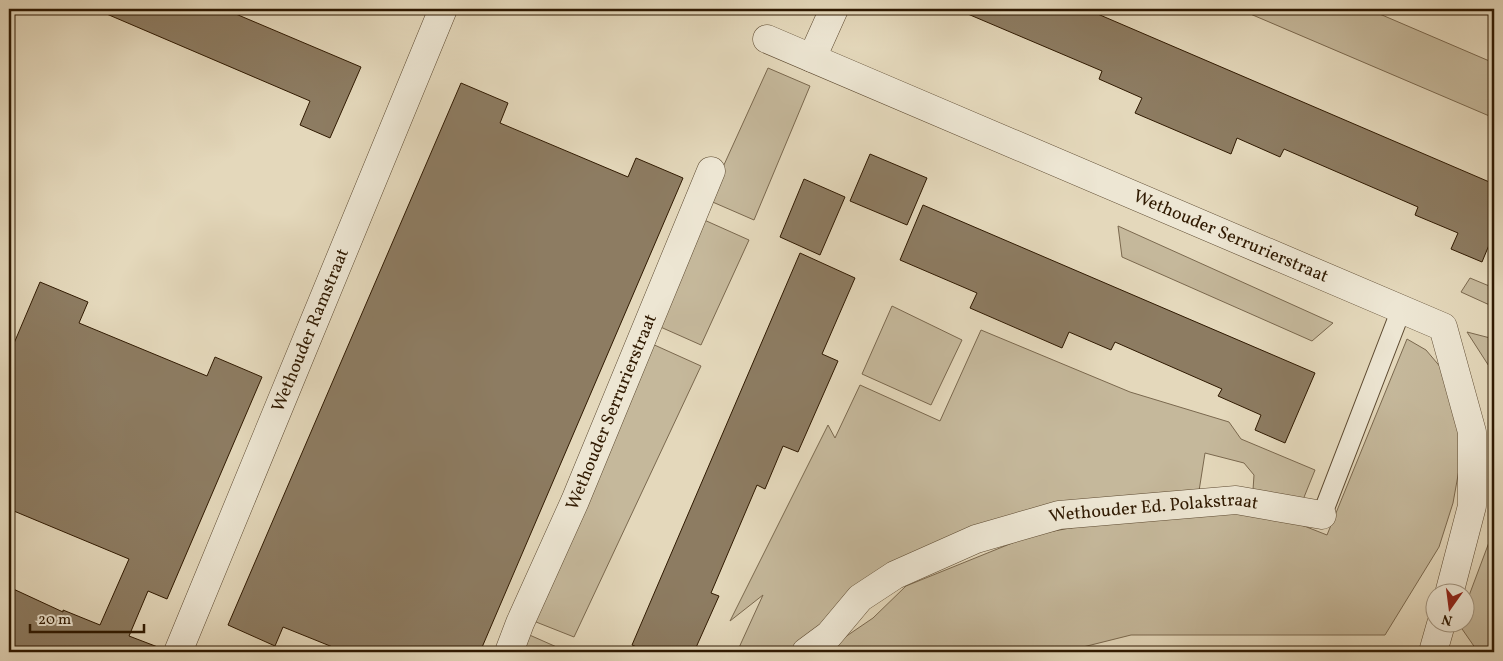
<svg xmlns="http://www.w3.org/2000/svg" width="1503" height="661" font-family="Vollkorn,serif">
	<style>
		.green { fill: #c5b89b; stroke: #7a684e }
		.building { fill: #8d7c62; stroke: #2f1901 }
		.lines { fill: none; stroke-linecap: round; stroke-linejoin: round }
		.service-casing { stroke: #5c4930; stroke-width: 21 }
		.pedestrian-casing { stroke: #5c4930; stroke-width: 29 }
		.minor-casing { stroke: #5c4930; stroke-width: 29 }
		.service { stroke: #ede6d3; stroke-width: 19 }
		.pedestrian { stroke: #ede6d3; stroke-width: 28 }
		.minor { stroke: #ede6d3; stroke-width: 28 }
		.labels { text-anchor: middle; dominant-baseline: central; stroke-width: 5; stroke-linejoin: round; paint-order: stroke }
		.street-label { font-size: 18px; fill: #2f1901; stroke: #ede6d3 }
	</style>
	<rect width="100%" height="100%" fill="#e4d8bb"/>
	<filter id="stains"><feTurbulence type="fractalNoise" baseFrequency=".004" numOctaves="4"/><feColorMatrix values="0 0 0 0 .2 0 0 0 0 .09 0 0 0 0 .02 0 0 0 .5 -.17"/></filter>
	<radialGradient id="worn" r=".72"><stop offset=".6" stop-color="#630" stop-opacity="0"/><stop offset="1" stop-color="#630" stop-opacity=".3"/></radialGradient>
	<!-- green -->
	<g class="green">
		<path d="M1250 9H1368L1494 63V118L1248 13Z"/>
		<path d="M768 68 810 86 754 220 708 200Z"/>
		<path d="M702 219 749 240 701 345 656 325Z"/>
		<path d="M1118 226 1333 323 1312 341 1122 257Z"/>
		<path d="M1470 278 1494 288V307L1461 292Z"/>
		<path d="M892 306 962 340 931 405 862 374Z"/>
		<path d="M981 330 1130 392 1229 422 1241 439 1315 470 1294 522 1327 535 1407 339 1426 350 1448 376 1462 453 1453 503 1439 547 1385 635H1131L1063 652H823L873 618 906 586 1032 535 1136 516 1252 505 1254 475 1244 463 1205 453 1199 491 926 555 790 652H737L763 595 730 621 828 425 835 438 860 385 940 421Z"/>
		<path d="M1467 332 1494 339V374Z"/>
		<path d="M650 343 701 366 574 637 531 620Z"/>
		<path d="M1494 529V652H1478L1460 626 1461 624H1466L1467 601Z"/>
		<path d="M525 633 568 652H517Z"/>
	</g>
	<!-- building -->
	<g class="building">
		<path d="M95 9H224L361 67 330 138 300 125 310 101Z"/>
		<path d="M956 9H1086L1494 184V233L1482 262 1451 249 1458 233 1415 215 1418 207 1284 149 1280 157 1237 138 1231 154 1135 113 1142 98 1099 79 1102 71Z"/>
		<path d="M461 83 508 103 500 123 628 177 636 158 683 178 480 652H345L283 627 275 646 228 625Z"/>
		<path d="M870 154 927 178 907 225 850 201Z"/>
		<path d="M804 179 845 197 820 255 780 237Z"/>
		<path d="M923 205 1315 373 1285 443 1255 430 1261 415 1218 396 1222 389 1115 342 1111 350 1069 332 1062 348 970 308 977 293 900 260Z"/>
		<path d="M800 253 855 278 822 354 838 361 798 452 783 446 765 489 757 485 711 593 719 596 694 652H649L632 645Z"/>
		<path d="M40 282 88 302 79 323 207 376 215 357 262 377 167 599 148 591 129 636 163 649V652H9V587L63 612V610L100 625 129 559 9 509V355Z"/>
	</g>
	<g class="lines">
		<defs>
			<path id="service" d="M1322 515 1401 310"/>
			<g id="pedestrian">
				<path id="s1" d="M178 652 443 9"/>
				<path id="s2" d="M509 652 520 623 575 501 711 171"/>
				<path id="s3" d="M806 652 829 635 860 598 895 575 976 539 1059 515 1236 500 1322 515"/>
			</g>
			<g id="minor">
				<path id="s4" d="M767 39 1443 327 1472 432V506L1449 594"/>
				<path d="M812 58 834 9"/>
				<path d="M1433 652 1441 624"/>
			</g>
		</defs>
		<!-- service casing -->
		<use href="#service" class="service-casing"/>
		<!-- pedestrian casing -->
		<use href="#pedestrian" class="pedestrian-casing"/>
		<!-- minor casing -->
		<use href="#minor" class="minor-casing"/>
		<!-- service -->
		<use href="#service" class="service"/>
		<!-- pedestrian -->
		<use href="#pedestrian" class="pedestrian"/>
		<!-- minor -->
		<use href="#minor" class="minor"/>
	</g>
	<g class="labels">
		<!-- street labels -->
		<g class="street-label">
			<text stroke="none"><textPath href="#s4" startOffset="504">Wethouder Serrurierstraat</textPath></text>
			<text stroke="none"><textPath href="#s1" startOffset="348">Wethouder Ramstraat</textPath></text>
			<text stroke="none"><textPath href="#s2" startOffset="261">Wethouder Serrurierstraat</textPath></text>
			<text stroke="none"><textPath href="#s3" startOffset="389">Wethouder Ed. Polakstraat</textPath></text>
		</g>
	</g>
	<!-- margin -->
	<rect width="1503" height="661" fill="none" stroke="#e4d8bb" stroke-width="30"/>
	<rect x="10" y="10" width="1483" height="641" fill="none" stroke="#2f1901" stroke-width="2.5"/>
	<rect x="15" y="15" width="1473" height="631" fill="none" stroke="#2f1901"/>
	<!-- north arrow -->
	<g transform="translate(1450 608) rotate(194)"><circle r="24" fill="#ede6d3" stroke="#a1947f"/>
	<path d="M0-4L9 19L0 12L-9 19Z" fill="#8f2418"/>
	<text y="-8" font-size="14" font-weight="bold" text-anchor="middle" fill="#2f1901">N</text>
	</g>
	<!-- scale -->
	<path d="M30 624v8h114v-8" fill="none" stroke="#2f1901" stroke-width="2.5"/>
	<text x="38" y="624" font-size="15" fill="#2f1901" stroke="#ede6d3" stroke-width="4" paint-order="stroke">20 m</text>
	<rect width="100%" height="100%" filter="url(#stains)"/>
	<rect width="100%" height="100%" fill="url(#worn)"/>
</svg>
